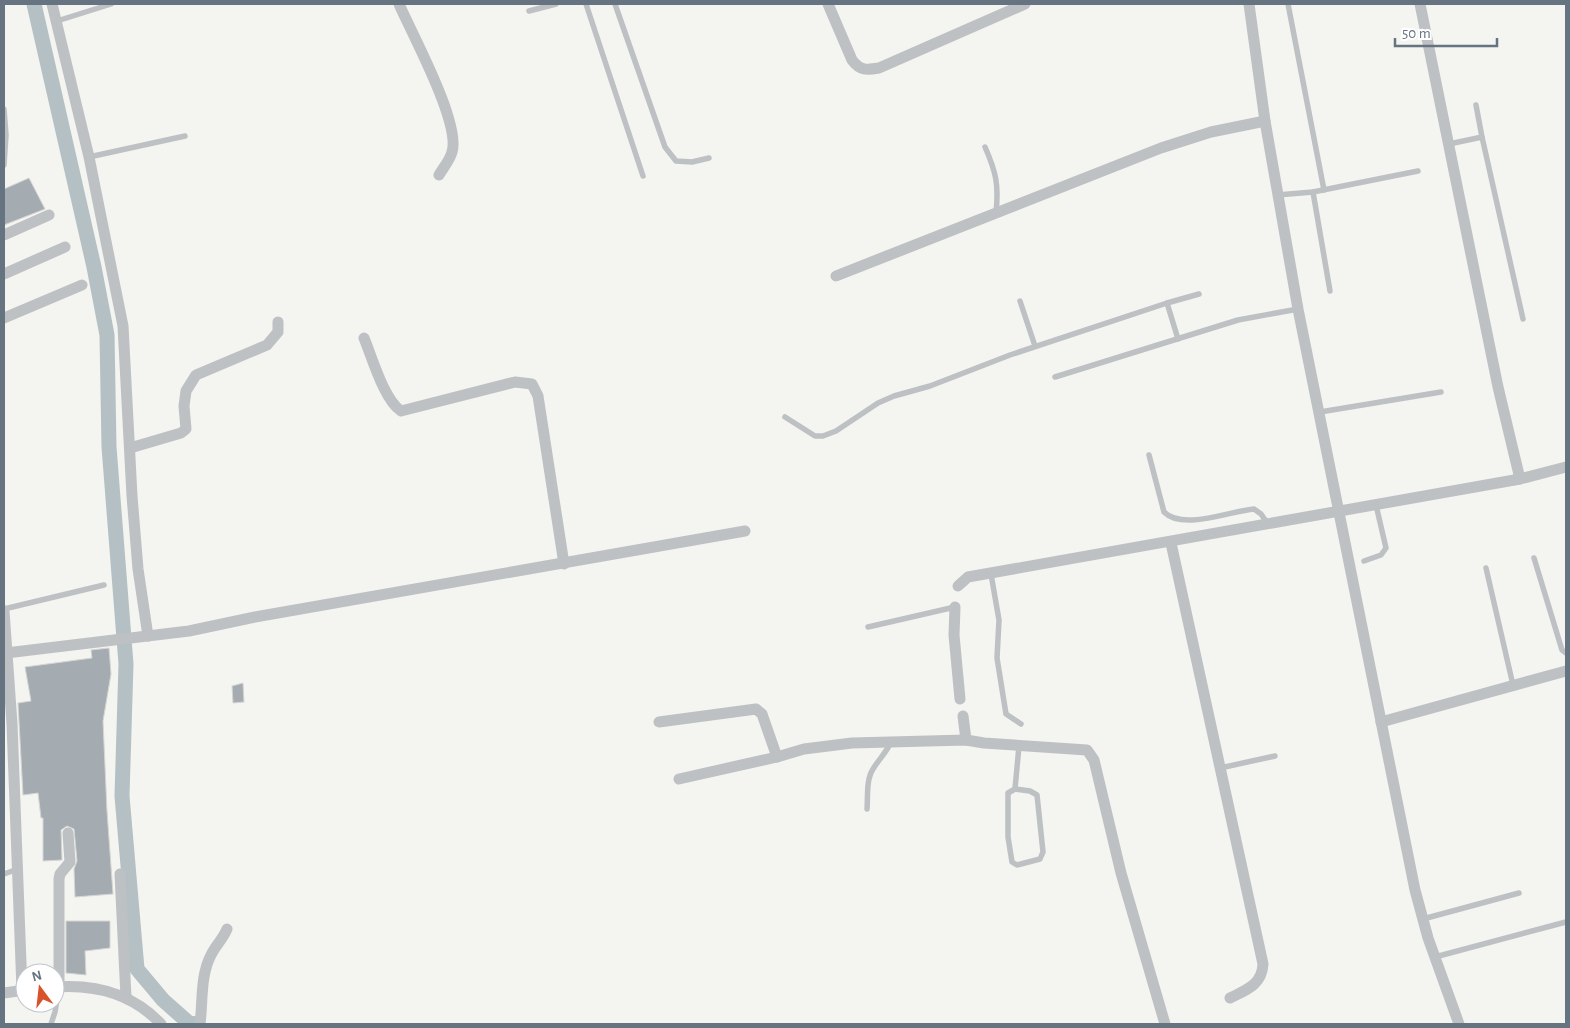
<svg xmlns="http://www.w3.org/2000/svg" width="1570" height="1028" font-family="'Alegreya Sans',sans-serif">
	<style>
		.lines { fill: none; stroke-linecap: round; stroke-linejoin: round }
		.canal { stroke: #b4c0c3; stroke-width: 15 }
		.building { fill: #a5acb1; stroke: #d5d5d3 }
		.service { stroke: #bdc1c4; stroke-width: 5.5 }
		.minor { stroke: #bdc1c4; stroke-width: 11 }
	</style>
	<rect width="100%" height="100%" fill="#f4f4f0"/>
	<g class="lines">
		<!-- canal -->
		<path class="canal" d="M34 4 94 267 107 335 109 447 126 664 122 796 137 969 163 1000 189 1023 196 1024"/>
	</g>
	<!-- building -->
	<g class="building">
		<path d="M29 178 45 209 4 225V189Z"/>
		<path d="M109 648 111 674 103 721 107 811 113 894 75 897 74 869 77 861 74 829 67 826 61 830 62 860 43 861V818H41L38 793 23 795 18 703 31 701 25 667 92 658 91 650Z"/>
		<path d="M243 683 244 702 233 703 232 686Z"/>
		<path d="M66 921H110V948L85 951 86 975 66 973Z"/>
	</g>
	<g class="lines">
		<!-- service -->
		<g class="service">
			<path d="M586 4 643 176"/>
			<path d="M615 4 665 147 676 161 692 162 709 158"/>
			<path d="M1288 4 1324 190"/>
			<path d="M529 11 556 4"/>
			<path d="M57 21 111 4"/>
			<path d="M1476 105 1482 137"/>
			<path d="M4 109 6 135 4 165"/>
			<path d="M1449 144 1482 137 1523 319"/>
			<path d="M985 147C996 172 999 185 996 213"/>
			<path d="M89 157 185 136"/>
			<path d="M1313 192 1330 291"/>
			<path d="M1277 195 1313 192 1418 171"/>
			<path d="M1020 301 1035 346"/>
			<path d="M1167 303 1199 294"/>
			<path d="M1055 377 1238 320 1298 309"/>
			<path d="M1320 412 1441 392"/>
			<path d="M785 417 815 436H823L836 431 878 403 894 396 930 386 1010 355 1167 303 1178 339"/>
			<path d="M1149 455 1164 512C1183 531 1230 511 1254 509L1261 514 1268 524"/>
			<path d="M1534 558 1562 650 1566 653"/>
			<path d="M1364 561 1381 555 1386 548 1376 505"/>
			<path d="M1486 568 1513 685"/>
			<path d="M991 574 999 620 997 658 1006 714 1021 724"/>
			<path d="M4 609 104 585"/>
			<path d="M868 627 955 607"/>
			<path d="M1220 768 1275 756"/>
			<path d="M1015 789 1030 791 1037 795 1043 852 1040 859 1017 865 1012 862 1008 837V793Z"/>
			<path d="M1015 789 1019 746"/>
			<path d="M867 809C868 796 866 780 873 769 879 759 886 753 891 742"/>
			<path d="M4 874 15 870"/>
			<path d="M1423 919 1519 893"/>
			<path d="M1435 957 1566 922"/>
			<path d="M51 1024 55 1012 59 987"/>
		</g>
		<!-- minor -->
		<g class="minor">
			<path d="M52 4 89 157 123 326 132 496 138 569 148 636"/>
			<path d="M399 4C412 34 461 123 452 152 450 160 443 168 439 175"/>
			<path d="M828 4 852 60C860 71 867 70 879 68L1025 4"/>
			<path d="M1249 4 1265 121 1298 309 1415 890 1428 938 1459 1024"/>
			<path d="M1420 4 1498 387 1520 479"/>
			<path d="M4 235 49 215"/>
			<path d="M4 274 65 247"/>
			<path d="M836 276 1161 148 1211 132 1265 121"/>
			<path d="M4 318 82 285"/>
			<path d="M364 338C372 357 384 400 401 411L515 382 532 384 538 396 564 564"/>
			<path d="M130 448 181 433 186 429 184 406 186 391 196 375 267 345 278 332V322"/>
			<path d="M1171 543 1263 964C1262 985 1246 990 1230 998"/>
			<path d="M958 586 968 577 1520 479 1566 467"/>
			<path d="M955 607 954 635 960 699"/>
			<path d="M4 611 12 724 22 990"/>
			<path d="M6 653 189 631 255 617 745 531"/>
			<path d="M963 716 966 740"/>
			<path d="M659 722 756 709 762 714 777 757"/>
			<path d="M1381 722 1566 671"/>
			<path d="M679 779 777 757 804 749 852 743 966 740 984 743 1087 750 1094 760 1121 873 1165 1024"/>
			<path d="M120 874 126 997"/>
			<path d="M55 987C96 984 133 994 161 1024"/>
			<path d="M59 987V879L60 874 70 862 68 833"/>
			<path d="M4 993 25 990"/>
			<path d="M200 1024C203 1002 200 976 211 955 215 946 223 939 227 929"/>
		</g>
	</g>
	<!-- border -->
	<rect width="1570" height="1028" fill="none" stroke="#657480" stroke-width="10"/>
	<!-- north arrow -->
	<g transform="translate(40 988) rotate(345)"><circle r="24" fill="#ffffff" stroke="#c1c7cc"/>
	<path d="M0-4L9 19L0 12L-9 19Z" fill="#d8532c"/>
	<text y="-8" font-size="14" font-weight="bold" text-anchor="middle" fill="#657480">N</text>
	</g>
	<!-- scale -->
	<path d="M1395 38v8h102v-8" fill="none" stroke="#657480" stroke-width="2.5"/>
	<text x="1402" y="38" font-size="15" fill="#657480" stroke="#ffffff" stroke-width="4" paint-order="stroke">50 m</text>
</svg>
